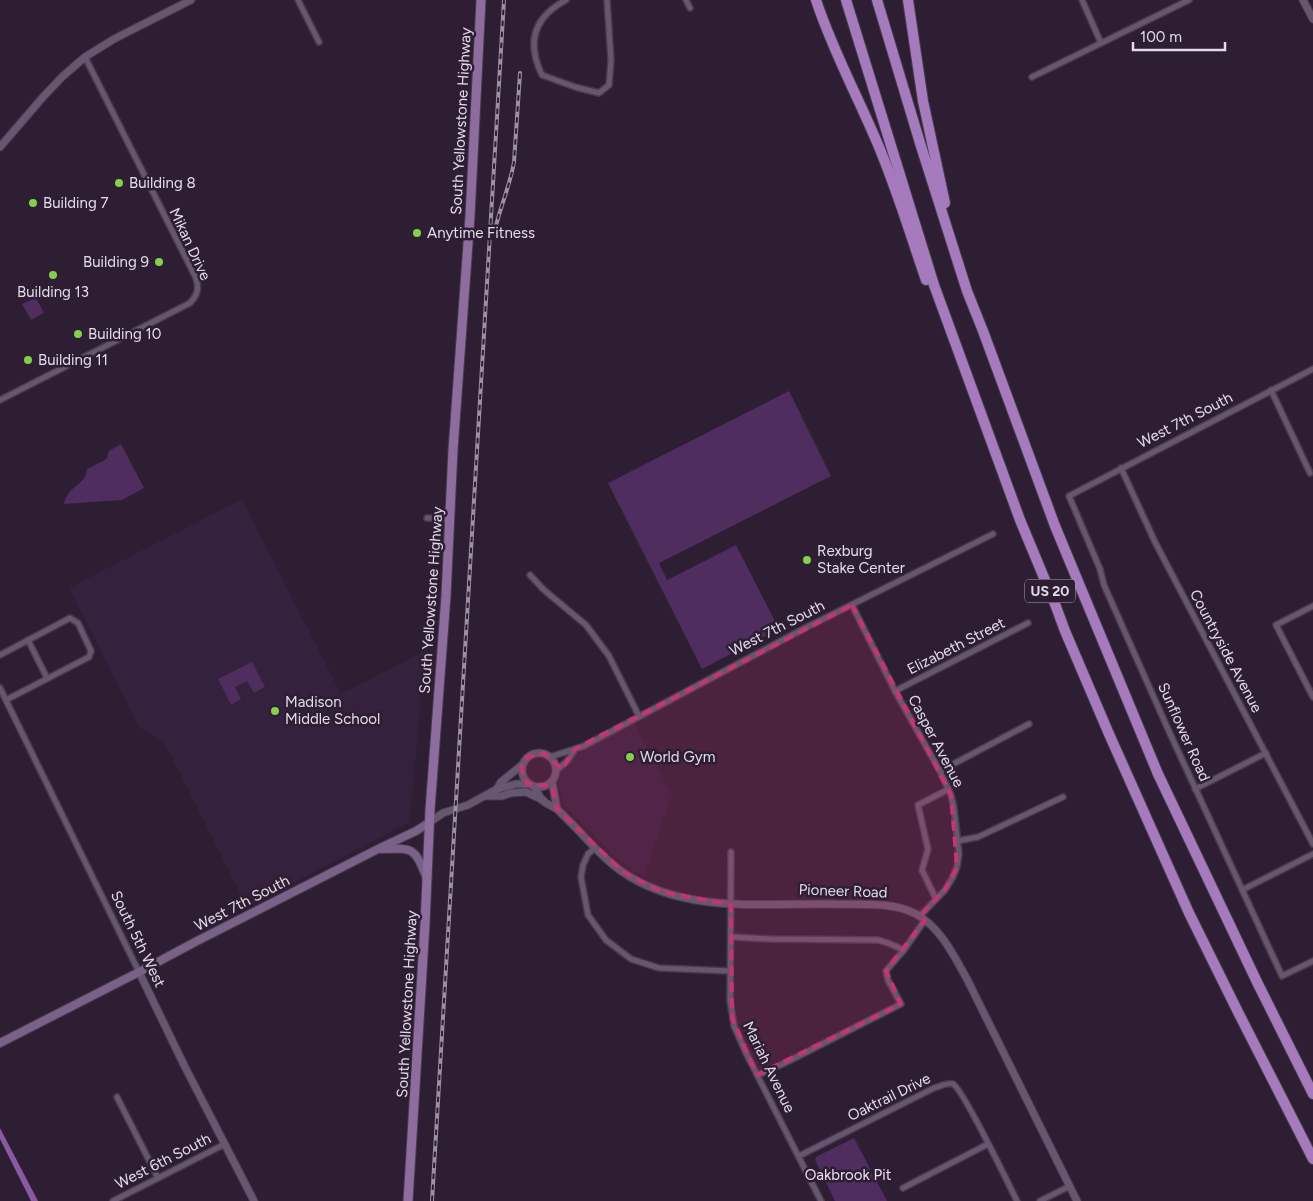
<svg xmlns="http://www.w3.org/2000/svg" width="1313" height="1201" font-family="Figtree,sans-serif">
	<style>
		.built { fill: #34213e }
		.green { fill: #4f2d5f }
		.water { fill: #8959a1 }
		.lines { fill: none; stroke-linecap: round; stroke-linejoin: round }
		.minor-casing { stroke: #473a4d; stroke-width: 8 }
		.tertiary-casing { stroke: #473a4d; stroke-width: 9 }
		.secondary-casing { stroke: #473a4d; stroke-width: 10 }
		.primary-casing { stroke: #473a4d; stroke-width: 11 }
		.motorway-casing { stroke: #473a4d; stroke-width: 12 }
		.minor { stroke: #675670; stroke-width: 5 }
		.tertiary { stroke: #675670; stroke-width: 7 }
		.secondary { stroke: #7a6187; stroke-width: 8 }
		.primary { stroke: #8d6c9e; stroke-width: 9 }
		.motorway { stroke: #a67bbd; stroke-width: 10 }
		.rail-casing { stroke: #9c90a2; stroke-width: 4 }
		.rail { stroke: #2d1e34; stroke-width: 2; stroke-dasharray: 5.5; stroke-linecap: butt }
		.marked { fill: #c73570; fill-opacity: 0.2; stroke: #c73570; stroke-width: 4; stroke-dasharray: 10 6; stroke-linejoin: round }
		.poi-dot { fill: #86cf4c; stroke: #2d1e34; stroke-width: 2 }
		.labels { text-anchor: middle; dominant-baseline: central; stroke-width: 5; stroke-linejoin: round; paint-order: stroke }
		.shield { fill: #2d1e34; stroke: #ada2b3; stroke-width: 1 }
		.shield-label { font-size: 14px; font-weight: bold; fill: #e4dbea }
		.street-label { font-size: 15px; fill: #e4dbea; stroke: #2d1e34 }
		.poi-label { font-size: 15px; fill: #e4dbea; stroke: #2d1e34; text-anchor: start }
		.park-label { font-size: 15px; fill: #ebdff3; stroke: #2d1e34 }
	</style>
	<rect width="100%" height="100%" fill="#2d1e34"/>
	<!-- built -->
	<g class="built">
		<path d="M242 499 341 694 425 651 410 822 247 907 165 744 139 727 69 588Z"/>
		<path d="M634 723 673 798 670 800 644 877 634 871 614 856 564 805 557 779 575 755Z"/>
	</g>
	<!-- green -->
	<g class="green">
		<path d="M36 298 44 313 31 320 22 304Z"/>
		<path d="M789 391 831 476 659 563 667 580 736 545 779 629 702 669 608 483Z"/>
		<path d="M121 444 144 488 122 500 64 504C65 501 65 498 67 496 73 485 86 483 87 469L105 460 107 458 109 451Z"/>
		<path d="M252 662 265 687 254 693 247 681 235 687 241 699 231 705 218 679Z"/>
		<path d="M854 1138 887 1201H835L815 1160 816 1157Z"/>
	</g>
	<!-- water -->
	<path class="water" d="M0 1128 38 1201H31L0 1139Z"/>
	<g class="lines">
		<defs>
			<g id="minor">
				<path d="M298 0 319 42"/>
				<path d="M566 0C534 17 526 42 542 75L575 87 599 93 609 85 611 60 607 0"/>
				<path d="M686 0 690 8"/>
				<path d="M1082 0 1101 43"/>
				<path d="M1032 77 1189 0"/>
				<path d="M1313 369 1069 496 1100 569 1104 585 1167 727 1282 976 1313 961"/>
				<path d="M1271 390 1310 473"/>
				<path d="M0 400 190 303C198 294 199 289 196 278L85 57"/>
				<path d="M1121 468 1155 542 1313 844"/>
				<path d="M427 518 450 519"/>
				<path d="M530 575 544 590 586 625 609 656 639 716"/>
				<path d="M852 605 895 691 940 771 951 795 954 808 959 854 957 867 953 877 945 890 920 916"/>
				<path d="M1313 606 1276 625 1313 697"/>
				<path d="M28 640 47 678"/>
				<path d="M0 655 70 618 78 623 91 651 89 657 6 700"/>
				<path d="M0 688 139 972"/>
				<path d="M895 691 1028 623"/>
				<path d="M550 757 584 746 805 628 993 534"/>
				<path d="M556 771 568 760 575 749"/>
				<path d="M940 771 1029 724"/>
				<path d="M1195 789 1266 753"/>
				<path d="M957 841 978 837 1063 797"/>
				<path d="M595 848 588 854 583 865 581 877 588 915 606 940 631 959 659 968 730 971"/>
				<path d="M731 852 730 1001 734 1026 746 1053 821 1201"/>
				<path d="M1242 890 1313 854"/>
				<path d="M936 899 922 870 928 849 918 805 949 789"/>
				<path d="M731 937 771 939 878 940 888 943 904 950 925 920"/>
				<path d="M757 1075 766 1072 791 1060 901 1004 888 980 886 971 904 950"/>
				<path d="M117 1097 158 1178"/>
				<path d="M799 1156 934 1088C939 1087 947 1082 953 1084 963 1089 1009 1185 1017 1201"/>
				<path d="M903 1188 988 1144"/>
				<path d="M113 1201 225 1144"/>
				<path d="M1040 1201 1070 1186"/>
			</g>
			<g id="tertiary">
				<path d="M1303 0 1313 19"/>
				<path d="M0 147 43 97 62 77 85 57 114 39 191 0"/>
				<circle cx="539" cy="770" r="17"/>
				<path d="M552 782 557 809"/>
				<path d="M534 787C537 791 539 796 542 800 546 804 553 806 558 810 564 816 571 823 577 829 591 844 604 859 621 871 682 914 760 903 831 904 859 905 891 901 916 914 941 928 954 956 967 979L1077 1201"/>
				<path d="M497 789 501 782 522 765"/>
				<path d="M486 796H502L511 793 526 792 543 800"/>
				<path d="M430 822 443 813 468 805 497 789 516 784H527"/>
				<path d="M139 972 184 1065 254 1201"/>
			</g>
			<g id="secondary">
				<path d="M382 849C415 848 414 848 427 878"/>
				<path d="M0 1043 139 972 197 941 382 847 416 831 430 822"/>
			</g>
			<path id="primary" d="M408 1201 425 924 430 810 446 596 453 450 470 216 481 0"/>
			<g id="motorway">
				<path d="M816 0C832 49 856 93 876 140 896 186 910 234 926 280"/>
				<path d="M846 0 934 285 1020 520 1055 604 1065 631 1109 734 1189 913 1238 1012 1313 1159"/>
				<path d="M877 0 920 143 967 291 983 331 1055 526 1158 774 1257 982 1313 1094"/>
				<path d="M908 0 923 101 945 203"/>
			</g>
		</defs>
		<!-- minor casing -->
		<use href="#minor" class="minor-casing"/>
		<!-- tertiary casing -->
		<use href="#tertiary" class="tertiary-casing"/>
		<!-- secondary casing -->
		<use href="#secondary" class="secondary-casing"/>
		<!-- primary casing -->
		<use href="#primary" class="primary-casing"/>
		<!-- motorway casing -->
		<use href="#motorway" class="motorway-casing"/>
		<!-- minor -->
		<use href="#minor" class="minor"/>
		<!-- tertiary -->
		<use href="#tertiary" class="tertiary"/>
		<!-- secondary -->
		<use href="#secondary" class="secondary"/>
		<!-- primary -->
		<use href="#primary" class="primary"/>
		<!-- motorway -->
		<use href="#motorway" class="motorway"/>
		<defs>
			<g id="rail">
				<path d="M495 230C500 207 510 186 514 162L520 73"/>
				<path d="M432 1201 504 0"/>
			</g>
		</defs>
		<!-- rail casing -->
		<use href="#rail" class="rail-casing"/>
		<!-- rail -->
		<use href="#rail" class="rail"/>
	</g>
	<!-- marked area -->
	<path class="marked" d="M852 605 951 795 957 867 945 890 920 916 925 920 886 971 901 1004 757 1075 732 1018 731 905 662 892 623 872 557 809 552 786 527 784 521 768 527 757 544 753 562 769 575 749Z"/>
	<!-- markers -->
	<g class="poi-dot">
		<circle cx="119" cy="183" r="5"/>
		<circle cx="33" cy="203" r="5"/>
		<circle cx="417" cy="233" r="5"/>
		<circle cx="159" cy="262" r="5"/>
		<circle cx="53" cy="275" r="5"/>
		<circle cx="78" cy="334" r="5"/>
		<circle cx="28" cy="360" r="5"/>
		<circle cx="807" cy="560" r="5"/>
		<circle cx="275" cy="711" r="5"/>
		<circle cx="630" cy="757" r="5"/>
	</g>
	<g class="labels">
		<!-- shield labels -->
		<rect class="shield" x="1025" y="579.5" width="50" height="23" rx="4"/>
		<g class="shield-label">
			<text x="1050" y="591">US 20</text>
		</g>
		<!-- street labels -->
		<g class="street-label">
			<text transform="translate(461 121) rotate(-87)">South Yellowstone Highway</text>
			<text transform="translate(190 244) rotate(65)">Mikan Drive</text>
			<text transform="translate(1185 420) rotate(-27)">West 7th South</text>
			<text transform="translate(431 600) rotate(-86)">South Yellowstone Highway</text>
			<text transform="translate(777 628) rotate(-27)">West 7th South</text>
			<text transform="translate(956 646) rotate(-27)">Elizabeth Street</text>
			<text transform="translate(1226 651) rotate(62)">Countryside Avenue</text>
			<text transform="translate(1184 732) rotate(66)">Sunflower Road</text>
			<text transform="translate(936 741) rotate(62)">Casper Avenue</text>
			<text transform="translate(843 891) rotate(2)">Pioneer Road</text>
			<text transform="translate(242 903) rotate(-27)">West 7th South</text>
			<text transform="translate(138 939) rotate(64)">South 5th West</text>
			<text transform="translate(407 1004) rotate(-87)">South Yellowstone Highway</text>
			<text transform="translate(769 1067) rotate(64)">Mariah Avenue</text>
			<text transform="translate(889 1097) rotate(-26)">Oaktrail Drive</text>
			<text transform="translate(163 1161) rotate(-27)">West 6th South</text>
		</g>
		<!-- poi labels -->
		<g class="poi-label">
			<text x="129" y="183">Building 8</text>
			<text x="43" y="203">Building 7</text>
			<text x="427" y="233">Anytime Fitness</text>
			<text x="149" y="262" text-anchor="end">Building 9</text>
			<text x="53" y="292" text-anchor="middle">Building 13</text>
			<text x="88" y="334">Building 10</text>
			<text x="38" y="360">Building 11</text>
			<text x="817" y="551">Rexburg<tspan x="817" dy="17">Stake Center</tspan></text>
			<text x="285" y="702">Madison<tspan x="285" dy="17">Middle School</tspan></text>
			<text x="640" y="757">World Gym</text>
		</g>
		<!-- park labels -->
		<g class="park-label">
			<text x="848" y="1175">Oakbrook Pit</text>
		</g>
	</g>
	<!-- scale -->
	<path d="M1133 42v8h92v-8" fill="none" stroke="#e4dbea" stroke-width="2.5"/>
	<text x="1140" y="42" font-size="15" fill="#e4dbea" stroke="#2d1e34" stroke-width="4" paint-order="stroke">100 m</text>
</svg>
